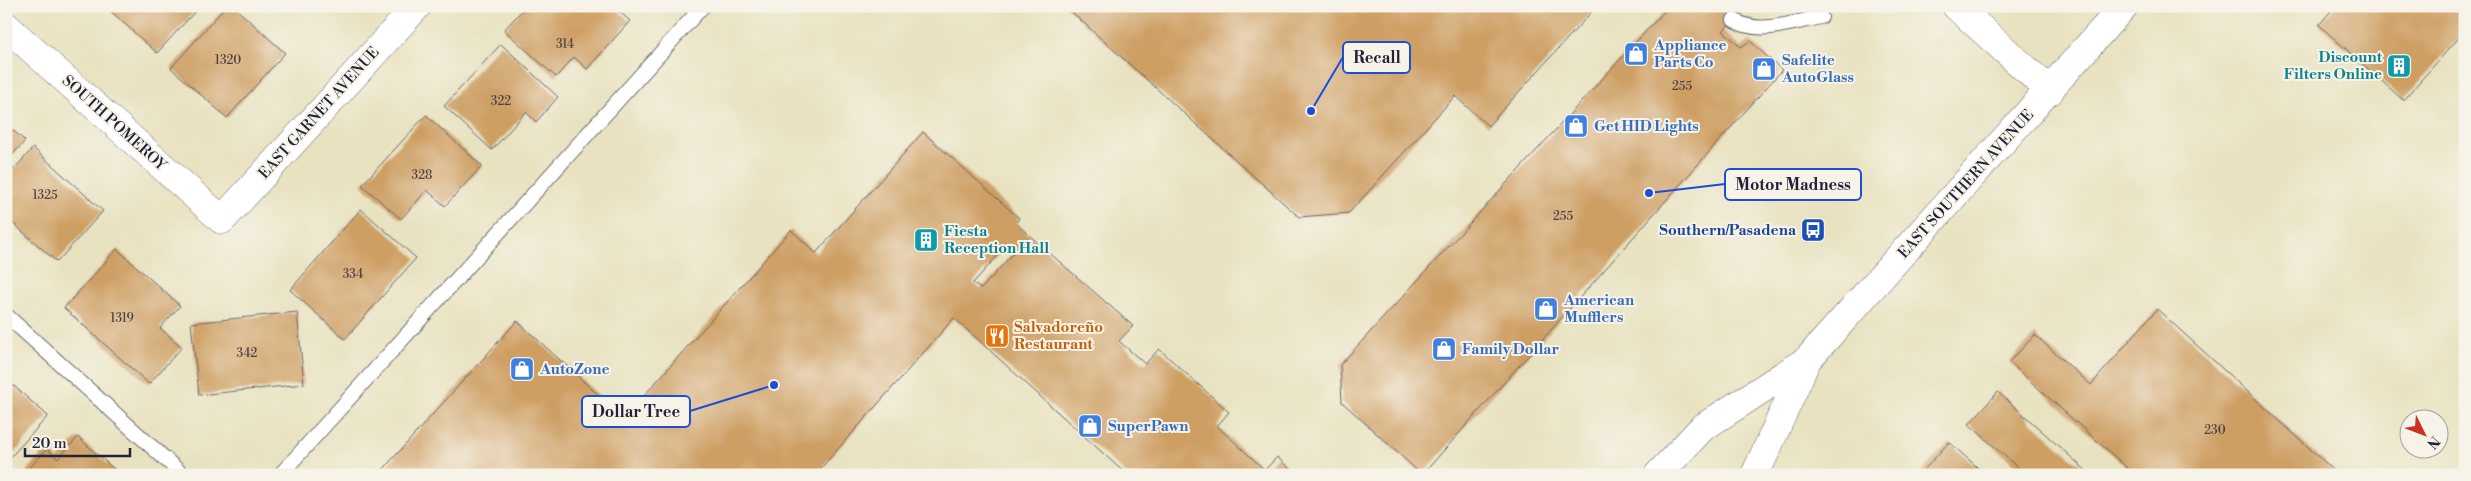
<svg xmlns="http://www.w3.org/2000/svg" width="2471" height="481" font-family="'Libre Bodoni',serif">
	<style>
		.building { fill: #ce9f63; fill-rule: evenodd }
		.lines { fill: none; stroke-linecap: round; stroke-linejoin: round }
		.lane-casing { stroke: #67656a; stroke-width: 16 }
		.street-casing { stroke: #67656a; stroke-width: 29 }
		.secondary-casing { stroke: #67656a; stroke-width: 29 }
		.lane { stroke: #fff; stroke-width: 14 }
		.street { stroke: #fff; stroke-width: 28 }
		.secondary { stroke: #fff; stroke-width: 28 }
		.labels { text-anchor: middle; dominant-baseline: central; stroke-width: 4; stroke-linejoin: round; paint-order: stroke }
		.number-label { font-size: 12px; fill: #4d4145 }
		.shop-label { font-size: 15px; font-weight: bold; fill: #366cbe; stroke: #f7f3e8; text-anchor: start }
		.culture-label { font-size: 15px; font-weight: bold; fill: #0d838f; stroke: #f7f3e8; text-anchor: end }
		.street-label { font-size: 15px; fill: #22223b; stroke: #f7f3e8 }
		.transit-label { font-size: 15px; font-weight: bold; fill: #164399; stroke: #f7f3e8; text-anchor: end }
		.food-label { font-size: 15px; font-weight: bold; fill: #c56008; stroke: #f7f3e8; text-anchor: start }
		.leader { fill: none; stroke: #1d4ed8; stroke-width: 2 }
		.callout-dot { fill: #1d4ed8; stroke: #f7f3e8; stroke-width: 2 }
		.callout { fill: #f7f3e8; stroke: #1d4ed8; stroke-width: 2 }
		.callout-label { font-size: 16px; text-anchor: middle; font-weight: bold; fill: #22223b }
	</style>
	<rect width="100%" height="100%" fill="#f7f3e8"/>
	<filter id="ink" filterUnits="userSpaceOnUse"><feTurbulence type="fractalNoise" baseFrequency=".02" numOctaves="2"/><feDisplacementMap in="SourceGraphic" scale="10" xChannelSelector="R" yChannelSelector="G"/><feConvolveMatrix kernelMatrix="1 2 1 2 8 2 1 2 1" color-interpolation-filters="sRGB"/></filter>
	<filter id="wash" filterUnits="userSpaceOnUse"><feTurbulence type="fractalNoise" baseFrequency=".0096" numOctaves="4" result="noise"/><feDisplacementMap in="SourceGraphic" scale="20" xChannelSelector="R" yChannelSelector="G"/><feGaussianBlur stdDeviation="1.12" result="paint"/><feColorMatrix in="noise" values="0 0 0 0 0 0 0 0 0 0 0 0 0 0 0 0 0 1.4 0 .05"/><feComposite in="paint" operator="in"/></filter>
	<g filter="url(#wash)">
		<rect width="100%" height="100%" fill="#e8e2c0"/>
		<g id="blocks">
			<!-- building -->
			<g class="building">
				<path d="M105 6H200L157 53Z"/>
				<path d="M226 6H233L285 53 227 118 171 68Z"/>
				<path d="M526 6H613L630 21 587 69 574 57 556 77 504 30Z"/>
				<path d="M1065 6H1597L1488 126 1455 96 1349 213 1299 217Z"/>
				<path d="M1669 6H1746L1723 31 1741 47 1750 41 1782 70 1422 475 1342 402 1340 365Z"/>
				<path d="M2335 6H2465V31L2403 100 2319 25Z"/>
				<path d="M501 44 558 97 536 122 526 112 492 150 444 106Z"/>
				<path d="M426 115 482 166 445 206 427 190 401 219 362 185Z"/>
				<path d="M6 124 25 141 6 162Z"/>
				<path d="M923 132 1019 218 1016 223 1029 235 1133 326 1119 341 1145 364 1159 349 1229 412 1217 426 1265 470 1277 457 1297 475H1127L954 318 815 475H378L517 321 624 418 791 230 816 253ZM1008 244 1015 251 981 289 973 283Z"/>
				<path d="M33 148 103 211 57 262 6 217V178Z"/>
				<path d="M361 209 416 258 345 339 290 290Z"/>
				<path d="M117 249 180 306 160 328 182 347 149 384 64 308Z"/>
				<path d="M2157 309 2339 475H2135L2009 362 2035 335 2091 385Z"/>
				<path d="M297 312 304 384 199 395 191 323Z"/>
				<path d="M6 379 48 416 6 462Z"/>
				<path d="M1998 392 2091 475H2026L1969 424Z"/>
				<path d="M78 437 117 472 114 475H23L47 449 58 459Z"/>
				<path d="M1949 442 1986 475H1926L1922 472Z"/>
			</g>
		</g>
	</g>
	<g filter="url(#ink)">
		<use href="#blocks" fill-opacity="0" stroke="#67656a" stroke-width="1"/>
		<g class="lines">
			<defs>
				<g id="lane">
					<path d="M1734 20C1758 36 1794 22 1821 17"/>
					<path d="M6 315 183 475"/>
					<path d="M280 475 703 6"/>
				</g>
				<g id="street">
					<path d="M1956 6 2050 91"/>
					<path d="M6 26 222 220 417 6"/>
				</g>
				<g id="secondary">
					<path d="M1658 475 1702 428 1807 360 2124 6"/>
					<path d="M1755 475 1807 360"/>
				</g>
			</defs>
			<!-- lane casing -->
			<use href="#lane" class="lane-casing"/>
			<!-- street casing -->
			<use href="#street" class="street-casing"/>
			<!-- secondary casing -->
			<use href="#secondary" class="secondary-casing"/>
			<!-- lane -->
			<use href="#lane" class="lane"/>
			<!-- street -->
			<use href="#street" class="street"/>
			<!-- secondary -->
			<use href="#secondary" class="secondary"/>
		</g>
	</g>
	<!-- icons -->
	<defs>
		<symbol id="shop-square" viewBox="-11 -11 22 22"><rect x="-9" y="-9" width="18" height="18" rx="4" fill="#3f7fe0" stroke="#f7f3e8"/><path d="M-5-2.5h2.3a2.7 3.5 0 0 1 5.4 0H5L5.5 6h-11ZM-1.5-2.5h3a1.5 2.3 0 0 0-3 0Z" fill="#fff"/></symbol>
		<symbol id="building-square" viewBox="-11 -11 22 22"><rect x="-9" y="-9" width="18" height="18" rx="4" fill="#0f9aa8" stroke="#f7f3e8"/><path d="M-4-6H4V6H1V3H-1V6H-4ZM-2.5-4.3h1.7v1.8h-1.7ZM.8-4.3h1.7v1.8H.8ZM-2.5-1h1.7V.8h-1.7ZM.8-1h1.7V.8H.8Z" fill="#fff"/></symbol>
		<symbol id="bus-square" viewBox="-11 -11 22 22"><rect x="-9" y="-9" width="18" height="18" rx="4" fill="#1a4fb4" stroke="#f7f3e8"/><path d="M-5-6H5V4H4V6H2V4H-2V6H-4V4H-5ZM-3.5-4V0h7V-4ZM-3.5 1.2v1.5H-2V1.2ZM2 1.2v1.5H3.5V1.2Z" fill="#fff"/></symbol>
		<symbol id="restaurant-square" viewBox="-11 -11 22 22"><rect x="-9" y="-9" width="18" height="18" rx="4" fill="#e8710a" stroke="#f7f3e8"/><path d="M-5-6h1v4h1v-4h1v4h1v-4h1v5L-1.5 .5V6h-2V.5L-5-1ZM5-6V6H3V1.5H1.5Q1.5-4 5-6Z" fill="#fff"/></symbol>
	</defs>
	<g fill-rule="evenodd">
		<use href="#shop-square" x="1622" y="40" width="28" height="28"/>
		<use href="#building-square" x="2385" y="52" width="28" height="28"/>
		<use href="#shop-square" x="1750" y="55" width="28" height="28"/>
		<use href="#shop-square" x="1562" y="112" width="28" height="28"/>
		<use href="#bus-square" x="1799" y="216" width="28" height="28"/>
		<use href="#building-square" x="912" y="226" width="28" height="28"/>
		<use href="#shop-square" x="1532" y="295" width="28" height="28"/>
		<use href="#restaurant-square" x="983" y="322" width="28" height="28"/>
		<use href="#shop-square" x="1430" y="335" width="28" height="28"/>
		<use href="#shop-square" x="508" y="355" width="28" height="28"/>
		<use href="#shop-square" x="1076" y="412" width="28" height="28"/>
	</g>
	<g class="labels">
		<!-- number labels -->
		<g class="number-label">
			<text x="565" y="44">314</text>
			<text x="228" y="60">1320</text>
			<text x="1682" y="86">255</text>
			<text x="501" y="101">322</text>
			<text x="422" y="175">328</text>
			<text x="45" y="195">1325</text>
			<text x="1563" y="216">255</text>
			<text x="353" y="274">334</text>
			<text x="122" y="318">1319</text>
			<text x="247" y="353">342</text>
			<text x="2215" y="430">230</text>
		</g>
		<!-- shop labels -->
		<g class="shop-label">
			<text x="1654" y="45">Appliance<tspan x="1654" dy="17">Parts Co</tspan></text>
			<text x="1782" y="60">Safelite<tspan x="1782" dy="17">AutoGlass</tspan></text>
			<text x="1594" y="126">Get HID Lights</text>
			<text x="1564" y="300">American<tspan x="1564" dy="17">Mufflers</tspan></text>
			<text x="1462" y="349">Family Dollar</text>
			<text x="540" y="369">AutoZone</text>
			<text x="1108" y="426">SuperPawn</text>
		</g>
		<!-- culture labels -->
		<g class="culture-label">
			<text x="2382" y="57">Discount<tspan x="2382" dy="17">Filters Online</tspan></text>
			<text x="944" y="231" text-anchor="start">Fiesta<tspan x="944" dy="17">Reception Hall</tspan></text>
		</g>
		<!-- street labels -->
		<g class="street-label">
			<text transform="translate(319 113) rotate(-48)">EAST GARNET AVENUE</text>
			<text transform="translate(114 123) rotate(42)">SOUTH POMEROY</text>
			<text transform="translate(1966 184) rotate(-48)">EAST SOUTHERN AVENUE</text>
		</g>
		<!-- transit labels -->
		<g class="transit-label">
			<text x="1796" y="230">Southern/Pasadena</text>
		</g>
		<!-- food labels -->
		<g class="food-label">
			<text x="1014" y="327">Salvadoreño<tspan x="1014" dy="17">Restaurant</tspan></text>
		</g>
	</g>
	<!-- callouts -->
	<path class="leader" d="M1311 111L1343 57M1649 193L1725 184M774 385L690 411"/>
	<g class="callout-dot">
		<circle cx="1311" cy="111" r="5"/>
		<circle cx="1649" cy="193" r="5"/>
		<circle cx="774" cy="385" r="5"/>
	</g>
	<g class="callout">
		<rect x="1343" y="42" width="67" height="31" rx="5"/>
		<rect x="1725" y="169" width="136" height="31" rx="5"/>
		<rect x="582" y="396" width="108" height="31" rx="5"/>
	</g>
	<g class="callout-label">
		<text x="1377" y="63">Recall</text>
		<text x="1793" y="190">Motor Madness</text>
		<text x="636" y="417">Dollar Tree</text>
	</g>
	<!-- margin -->
	<rect width="2471" height="481" fill="none" stroke="#f7f3e8" stroke-width="25"/>
	<!-- north arrow -->
	<g transform="translate(2424 434) rotate(132)"><circle r="24" fill="#f7f3e8" stroke="#a29fa3"/>
	<path d="M0-4L9 19L0 12L-9 19Z" fill="#c8321e"/>
	<text y="-8" font-size="14" font-weight="bold" text-anchor="middle" fill="#22223b">N</text>
	</g>
	<!-- scale -->
	<path d="M25 448v8h105v-8" fill="none" stroke="#22223b" stroke-width="2.5"/>
	<text x="32" y="448" font-size="15" fill="#22223b" stroke="#f7f3e8" stroke-width="4" paint-order="stroke">20 m</text>
</svg>
